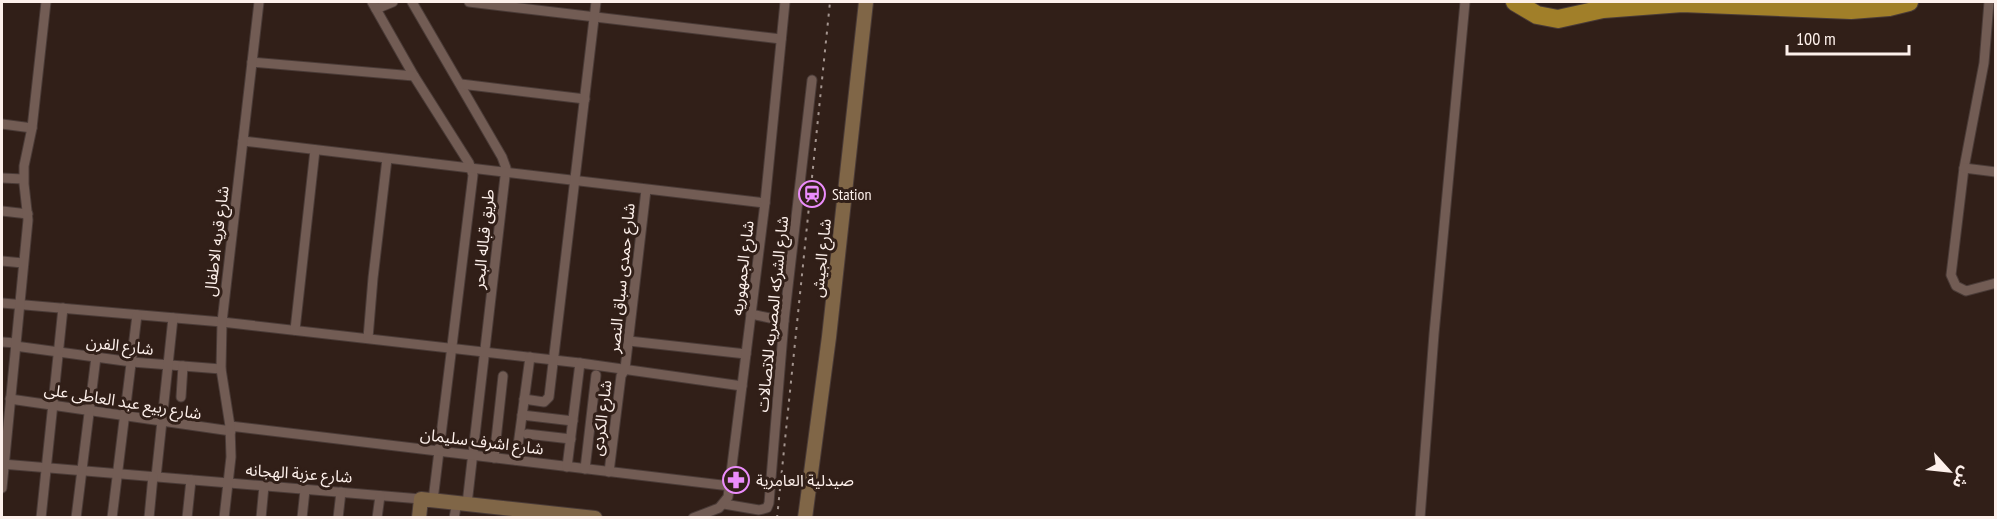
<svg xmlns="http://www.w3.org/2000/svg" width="1997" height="519" font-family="'PT Sans Narrow','Noto Sans Arabic',sans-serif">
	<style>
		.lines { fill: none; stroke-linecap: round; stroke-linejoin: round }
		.street-casing { stroke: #4a3b37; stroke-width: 11 }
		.secondary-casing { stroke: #4a3b37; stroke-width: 16 }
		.highway-casing { stroke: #4a3b37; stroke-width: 20 }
		.street { stroke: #725c54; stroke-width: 9 }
		.secondary { stroke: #806647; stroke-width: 14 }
		.highway { stroke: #a17f29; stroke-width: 18 }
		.rail { stroke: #a4958f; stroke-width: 2; stroke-dasharray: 3 6; stroke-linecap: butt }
		.labels { text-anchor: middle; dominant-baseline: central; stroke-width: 6; stroke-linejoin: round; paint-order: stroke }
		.poi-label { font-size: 16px; fill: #fdf0eb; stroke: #311f18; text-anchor: start }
		.street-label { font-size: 16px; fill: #fdf0eb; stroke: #311f18 }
	</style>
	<rect width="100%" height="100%" fill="#311f18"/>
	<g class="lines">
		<defs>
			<g id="street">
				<path d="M372 2 414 76 469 163 473 175 433 500"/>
				<path d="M412 2 502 157 506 168 467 504"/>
				<path d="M469 2 781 39"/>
				<path d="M1989 2 1984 63 1964 168 1951 275 1956 286 1966 291 1996 283"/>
				<path d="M376 9 393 2"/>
				<path d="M252 62 414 76"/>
				<path d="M461 84 585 99"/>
				<path d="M2 124 32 128"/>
				<path d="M243 141 765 203"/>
				<path d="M1964 168 1996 172"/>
				<path d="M2 178 23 179"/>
				<path d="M2 211 28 214"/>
				<path d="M2 261 23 263"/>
				<path d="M2 303 222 322 580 363 742 386"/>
				<path d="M751 314 784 321"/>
				<path d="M295 330 315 150"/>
				<path d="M368 338 373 278 387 159"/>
				<path d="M629 341 746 354"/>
				<path d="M2 342 16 343"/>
				<path d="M15 346 132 362 221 369"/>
				<path d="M181 397 183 366"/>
				<path d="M10 399 231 431"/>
				<path d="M524 399 544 402 549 397 596 2"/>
				<path d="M522 415 573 421"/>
				<path d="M230 426 730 486"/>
				<path d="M527 434 571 439"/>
				<path d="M494 458 503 376"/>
				<path d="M516 460 530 357"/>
				<path d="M2 464 421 499"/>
				<path d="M567 467 580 363"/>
				<path d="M585 469 596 375"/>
				<path d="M609 472 621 376 625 369 646 190"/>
				<path d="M156 477 173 318"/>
				<path d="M2 488 28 220 24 184V166L32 128 46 2"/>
				<path d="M724 504 759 510 767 508 769 503 784 321 812 80"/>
				<path d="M41 518 63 308"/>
				<path d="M76 518 96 357"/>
				<path d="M112 518 137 315"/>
				<path d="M149 518 153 476"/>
				<path d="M187 518 191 480"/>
				<path d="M224 518 231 457 230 426 221 369 222 322 259 2"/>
				<path d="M261 518 264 486"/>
				<path d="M302 518 305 490"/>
				<path d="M338 518 341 492"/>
				<path d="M377 518 380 496"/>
				<path d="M454 518 457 502"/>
				<path d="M693 518 719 508 728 497 765 203 785 2"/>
				<path d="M1420 518 1434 334 1465 2"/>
			</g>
			<g id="secondary">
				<path d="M419 518 421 499 595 518"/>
				<path d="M805 518 829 337 866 2"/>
			</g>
			<path id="highway" d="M1515 2 1537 15 1558 19 1603 9 1682 3 1851 10 1889 7 1909 2"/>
		</defs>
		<!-- street casing -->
		<use href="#street" class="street-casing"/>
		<!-- secondary casing -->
		<use href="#secondary" class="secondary-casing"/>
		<!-- highway casing -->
		<use href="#highway" class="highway-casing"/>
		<!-- street -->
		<use href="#street" class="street"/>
		<!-- secondary -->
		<use href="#secondary" class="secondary"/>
		<!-- highway -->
		<use href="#highway" class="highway"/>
		<!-- rail -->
		<path class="rail" d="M777 518 830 2"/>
	</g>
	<!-- icons -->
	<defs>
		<symbol id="station-ring" viewBox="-11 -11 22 22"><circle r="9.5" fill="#311f18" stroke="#eb8dfb" stroke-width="1.5"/><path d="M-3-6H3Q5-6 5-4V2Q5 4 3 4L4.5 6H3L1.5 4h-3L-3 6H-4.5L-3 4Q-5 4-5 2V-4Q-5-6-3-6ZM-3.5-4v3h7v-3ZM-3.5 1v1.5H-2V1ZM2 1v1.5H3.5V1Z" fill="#eb8dfb"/></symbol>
		<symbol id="pharmacy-ring" viewBox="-11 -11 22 22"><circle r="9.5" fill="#311f18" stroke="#eb8dfb" stroke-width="1.5"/><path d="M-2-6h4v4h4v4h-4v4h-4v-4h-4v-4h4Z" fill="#eb8dfb"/></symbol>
	</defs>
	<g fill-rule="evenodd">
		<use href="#station-ring" x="797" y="179" width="30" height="30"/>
		<use href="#pharmacy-ring" x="721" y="465" width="30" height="30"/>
	</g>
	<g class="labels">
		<!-- poi labels -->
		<g class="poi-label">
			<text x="832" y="194">Station</text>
			<text x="756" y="480">صيدلية العامرية</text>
		</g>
		<!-- street labels -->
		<g class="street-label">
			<text transform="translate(483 239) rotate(-84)">طريق قباله البحر</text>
			<text transform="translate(216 241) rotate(-83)">شارع قريه الاطفال</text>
			<text transform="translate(821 258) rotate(-84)">شارع الجيش</text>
			<text transform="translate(742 268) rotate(-83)">شارع الجمهوريه</text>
			<text transform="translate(621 278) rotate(-84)">شارع حمدى سباق النصر</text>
			<text transform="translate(772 314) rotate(-84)">شارع الشركه المصريه للاتصالات</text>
			<text transform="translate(120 345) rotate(7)">شارع الفرن</text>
			<text transform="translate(123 401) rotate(9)">شارع ربيع عبد العاطى على</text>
			<text transform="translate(601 418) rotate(-83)">شارع الكردى</text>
			<text transform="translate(482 441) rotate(7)">شارع اشرف سليمان</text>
			<text transform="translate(299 473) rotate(4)">شارع عزبة الهجانه</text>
		</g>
	</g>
	<!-- border -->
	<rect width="1997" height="519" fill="none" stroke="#fdf0eb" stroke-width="6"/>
	<!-- north arrow -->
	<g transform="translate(1949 471) rotate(117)" stroke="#311f18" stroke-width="4.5" paint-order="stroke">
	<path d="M0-4.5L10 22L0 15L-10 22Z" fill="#fdf0eb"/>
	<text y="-9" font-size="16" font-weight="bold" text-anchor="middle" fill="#fdf0eb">ش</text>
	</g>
	<!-- scale -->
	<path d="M1787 45v9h122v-9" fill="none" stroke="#fdf0eb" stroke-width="3"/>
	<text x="1796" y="45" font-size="18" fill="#fdf0eb" stroke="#311f18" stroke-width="4.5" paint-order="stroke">100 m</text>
</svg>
